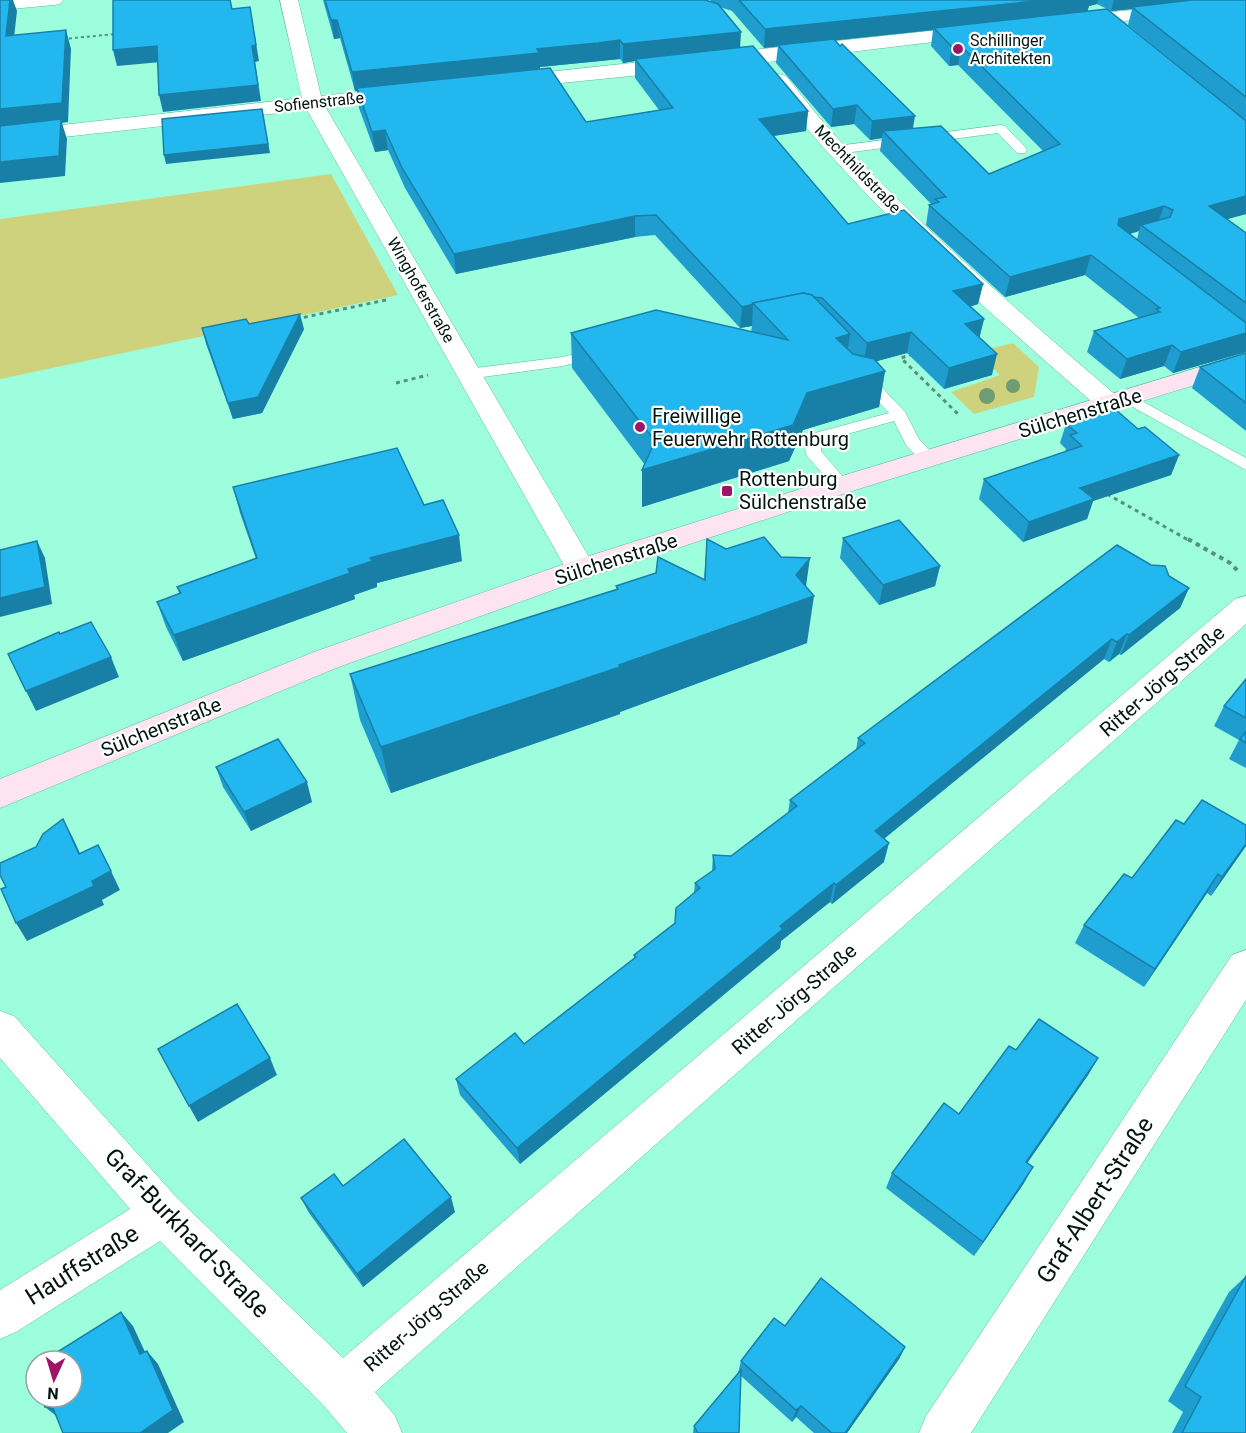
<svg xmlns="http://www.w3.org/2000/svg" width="1246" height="1433" font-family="Roboto,sans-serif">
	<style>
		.green { fill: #cfd27d }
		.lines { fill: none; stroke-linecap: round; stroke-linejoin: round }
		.lane-casing { stroke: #5abc9d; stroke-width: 1 }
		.street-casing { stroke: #5abc9d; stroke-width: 1 }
		.secondary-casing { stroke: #5abc9d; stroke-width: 1 }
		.path-far2 { stroke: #54927d; stroke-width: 2; stroke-dasharray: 3 3; stroke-linecap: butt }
		.path-far1 { stroke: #54927d; stroke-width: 3; stroke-dasharray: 4 4; stroke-linecap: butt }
		.path { stroke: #54927d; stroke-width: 4; stroke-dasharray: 4.5 4.5; stroke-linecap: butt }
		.lane { fill: #fff; fill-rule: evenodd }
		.street { fill: #fff; fill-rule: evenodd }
		.secondary { fill: #fde4f0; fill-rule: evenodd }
		.tree { fill: #6f9c72 }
		.wall { fill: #1e9dce; fill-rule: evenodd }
		.shaded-wall { fill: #1880a7 }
		.building { fill: #23b7ef; stroke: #1880a7; stroke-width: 1.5 }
		.poi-dot { fill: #9c1567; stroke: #fff; stroke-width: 2 }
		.labels { text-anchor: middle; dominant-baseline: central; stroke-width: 4.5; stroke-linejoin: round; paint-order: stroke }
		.far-poi-label { font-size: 16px; fill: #02150f; stroke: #fff; text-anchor: start }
		.far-street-label { font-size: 16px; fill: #02150f; stroke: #fff }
		.street-label { font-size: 20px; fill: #02150f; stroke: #fff }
		.poi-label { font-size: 20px; fill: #02150f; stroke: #fff; text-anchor: start }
		.near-street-label { font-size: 24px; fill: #02150f; stroke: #fff }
	</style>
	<rect width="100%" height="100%" fill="#9cfedd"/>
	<!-- green -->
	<g class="green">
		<path d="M331 174 398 295 0 379V219Z"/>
		<path d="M1013 343 1039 367 1034 397 974 414 951 392 1000 375 976 352Z"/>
	</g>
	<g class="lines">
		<defs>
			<g id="lane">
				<path d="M1001 125 1005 126 1025 147 1027 150 1025 153H1017L998 133 837 154 831 150 837 146Z"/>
				<path d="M598 348 603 349 605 352 603 355 563 366 468 379 460 374 468 369 563 357Z"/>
				<path d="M864 372 869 374 905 412 919 439 937 459 935 463H923L906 445 894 421 822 441 821 451 850 485 848 489H836L807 456C804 450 805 440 808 435L889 413 856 377Z"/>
				<path d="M1127 393 1246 458V470L1122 401 1119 398Z"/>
			</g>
			<g id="street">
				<path d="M0 0H63L60 4 54 5 0 10Z"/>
				<path d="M280 0H298L321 96 403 87 410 89 413 93 410 97 403 99 326 108 596 569 592 576 581 579 570 576 307 110 0 144V132L302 98Z"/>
				<path d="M1232 0H1246V9L1072 26 1066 25 1063 21 1066 17 1072 16Z"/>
				<path d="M976 26 982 28 985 32 982 36 760 63 511 88 504 86 501 82 504 78 511 76Z"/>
				<path d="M779 74 786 76C804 98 821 121 841 142 928 234 1024 316 1119 398L1123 404 1119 410 1110 412 1101 410C1006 326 908 243 824 148 806 128 789 106 772 84L769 80 772 76Z"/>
				<path d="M1246 596V624L375 1392 395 1416 402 1433H347L325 1407 160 1241 16 1332 0 1339V1290L130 1209 0 1058V1011L14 1016 178 1199 343 1358 1235 599Z"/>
				<path d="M1246 950V1000L971 1433H919L926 1416 1232 955Z"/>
			</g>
			<path id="secondary" d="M1246 353V369L852 491 592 576 336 668 0 808V779L314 652 570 562 832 479Z"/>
		</defs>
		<!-- lane casing -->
		<use href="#lane" class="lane-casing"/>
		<!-- street casing -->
		<use href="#street" class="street-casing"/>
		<!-- secondary casing -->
		<use href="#secondary" class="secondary-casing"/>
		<!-- path-far2 -->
		<path class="path-far2" d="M63 39 116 34"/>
		<!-- path-far1 -->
		<g class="path-far1">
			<path d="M296 319 386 300"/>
			<path d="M913 354 901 358 960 416"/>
			<path d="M396 383 428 375"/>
			<path d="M1107 494 1190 541"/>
		</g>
		<!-- path -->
		<path class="path" d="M1188 539 1230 563 1239 572"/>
		<!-- lane -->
		<use href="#lane" class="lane"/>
		<!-- street -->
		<use href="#street" class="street"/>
		<!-- secondary -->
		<use href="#secondary" class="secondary"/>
	</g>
	<!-- trees -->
	<g class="tree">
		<circle cx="1013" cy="386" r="7"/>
		<circle cx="987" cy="396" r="8"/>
	</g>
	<!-- wall -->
	<g class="wall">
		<path d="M323 0H705L712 2 710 0H1246V214L1227 219 1246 233V352L1173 373 1164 366 1120 379 1087 352 1094 331 1139 318 1085 275 1005 297 926 225 929 205 931 204 880 151 882 138 870 140 854 124 831 127 776 63 778 46 764 48 732 11 720 7 740 48 808 111 806 131 774 136 848 224 983 284 978 304 970 307 984 319 979 337 992 375 944 389 907 353 876 361 885 371 879 407 803 430 789 461 642 507V470L645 465 572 368 571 333 751 332 752 326 740 328 655 235 635 237 456 274 405 188 388 150 375 152 359 108 357 91H355L340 38 334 39ZM1097 4 1111 11 1132 9 1128 25 1246 121 1087 11 1089 6ZM933 30 931 46 949 66 958 65 1043 151 989 174 913 129 834 40ZM620 59 623 63 635 61V78L659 110 586 122 540 69V67ZM1139 231 1137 239 1130 234Z"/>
		<path d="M249 324 304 329 262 413 233 419 206 344 202 328Z"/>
		<path d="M1246 353V431L1192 388 1200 367Z"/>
		<path d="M1066 424 1138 429 1179 455 1171 475 1093 501 1087 519 1023 542 979 499 984 479 1065 452 1066 449 1060 443Z"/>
		<path d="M233 487 424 505 462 561 377 583V587L354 595 355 599 183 661 166 627 157 602 179 593 177 587 256 559 240 513Z"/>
		<path d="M843 538 940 566 935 586 879 605 840 558Z"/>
		<path d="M707 539 726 549 806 587 807 643 620 712V714L391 793 360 720 350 674 617 590 616 586 704 580Z"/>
		<path d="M1169 576 1189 588 1180 608 1121 655 1119 654 1109 662 1104 659 884 839V862L832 904 830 902 781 941 780 948 520 1164 460 1095 456 1079 524 1044 634 958V955L675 923 694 893 695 883 712 871 713 855 731 856 788 813 790 800 856 750 858 738Z"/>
		<path d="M1246 679V768L1229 759 1239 740 1214 726 1224 706Z"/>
		<path d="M216 767 312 802 251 831 223 787Z"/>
		<path d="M1184 824 1246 825V846L1211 896 1207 893 1144 987 1075 943 1084 925 1132 878Z"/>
		<path d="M1016 1050 1098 1058 1088 1075 1027 1163 1024 1183 974 1256 886 1188 892 1173 959 1114Z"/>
		<path d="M343 1186 455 1212 363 1287 309 1213 301 1198Z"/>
		<path d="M1246 1276V1433H1172L1183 1412 1168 1401 1229 1292Z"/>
		<path d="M785 1326 905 1347 899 1359 847 1433H814L796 1417 792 1422 741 1376 739 1433H693L694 1426 738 1373 741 1361Z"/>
	</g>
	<!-- shaded-wall -->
	<g class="shaded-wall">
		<path d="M10 0H13L17 11 12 55 6 36Z"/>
		<path d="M1046 0H1098L1097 4 1089 6 1087 13 934 28 933 30 764 48 765 29Z"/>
		<path d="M1114 0H1229L1132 7V9L1111 11Z"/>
		<path d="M250 7 259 61 255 62 261 101 163 112 159 95 252 46Z"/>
		<path d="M331 20H337L340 38 334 39Z"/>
		<path d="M66 30 71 49 68 122 62 123 67 139 65 176 0 183V109Z"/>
		<path d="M741 32 740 50 635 59V61L623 63V44Z"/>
		<path d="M620 40V59L540 67V71L357 88V91H355L352 72 537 49Z"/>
		<path d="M157 46 161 62 117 66 113 50Z"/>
		<path d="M961 46 958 65 949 66 952 47Z"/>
		<path d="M857 105 854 124 831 127 833 109Z"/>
		<path d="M262 109 270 153 166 164 164 155Z"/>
		<path d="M808 111 806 131 758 138 759 119Z"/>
		<path d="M915 116 912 134 883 131 882 138 870 140 872 121Z"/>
		<path d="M385 130 388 150 375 152 372 132Z"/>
		<path d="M1246 196V214L1202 226 1209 206Z"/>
		<path d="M1164 206 1157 226 1141 225 1139 231 1113 239 1119 219Z"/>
		<path d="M635 216V237L456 274 454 254Z"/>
		<path d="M1091 255 1085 275 1005 297 1010 277Z"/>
		<path d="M983 284 978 304 949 312 953 291Z"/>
		<path d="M753 304 752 326 740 328 742 307Z"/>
		<path d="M300 314 304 329 262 413 233 419 228 403Z"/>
		<path d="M984 319 979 340 965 324Z"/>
		<path d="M911 332 907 353 863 365 867 343Z"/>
		<path d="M1246 333V352L1173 373 1181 352Z"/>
		<path d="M850 334 845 370 836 338Z"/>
		<path d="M1172 345 1164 366 1120 379 1127 359Z"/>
		<path d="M997 354 992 375 944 389 949 368Z"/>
		<path d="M885 371 879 407 803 430 789 461 642 507V470L807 393Z"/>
		<path d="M1179 455 1171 475 1093 501 1087 519 1023 542 1029 522 1080 488Z"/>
		<path d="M459 535 462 561 377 583V587L354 595 355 599 183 661 174 635 348 569 370 558Z"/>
		<path d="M37 541 45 558 52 604 0 617V598Z"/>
		<path d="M810 558 804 600 814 596 807 643 620 712V714L391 793 381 747 796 575Z"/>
		<path d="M940 566 935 586 879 605 883 585Z"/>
		<path d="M1189 588 1180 608 1121 655 1129 635Z"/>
		<path d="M1127 634 1119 654 1109 662 1117 642Z"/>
		<path d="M1112 639 1104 659 870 850 875 831Z"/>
		<path d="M111 657 119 677 36 711 26 691Z"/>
		<path d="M307 782 312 802 251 831 244 812Z"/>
		<path d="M63 819 73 838 89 873 79 854Z"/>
		<path d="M889 843 884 862 832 904 836 885Z"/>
		<path d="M1246 844V846L1211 896 1222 877Z"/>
		<path d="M111 871 120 890 102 900 104 905 27 941 16 923Z"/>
		<path d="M1218 874 1207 893 1144 987 1155 969Z"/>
		<path d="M834 883 830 902 781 941 780 948 520 1164 517 1148 780 926Z"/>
		<path d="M270 1058 277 1075 198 1122 189 1106Z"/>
		<path d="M1098 1058 1088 1075 1017 1178 1026 1162Z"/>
		<path d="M1033 1167 1024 1183 974 1256 983 1242Z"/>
		<path d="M451 1197 455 1212 363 1287 357 1274Z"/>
		<path d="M121 1312 133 1326 152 1367 140 1354Z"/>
		<path d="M905 1347 899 1359 847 1433H845Z"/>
		<path d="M147 1351 158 1364 184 1422 168 1433H140Z"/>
		<path d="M51 1403 59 1418 45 1407Z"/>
		<path d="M801 1406 796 1417 792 1422 796 1410Z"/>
	</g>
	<!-- building -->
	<g class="building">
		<path d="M0 0H10L6 36 66 30 62 103 0 109Z"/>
		<path d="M113 0H230L232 9 250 7 256 45 252 46 258 85 159 95 157 46 113 50Z"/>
		<path d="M325 0H705L718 4 741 32 623 44 620 40 598 43 537 49 539 53 352 72 337 20H331Z"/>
		<path d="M739 0H1046L765 29Z"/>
		<path d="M1192 0H1246V97L1132 7Z"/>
		<path d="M1107 9 1246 121V196L1209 206 1246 233V303L1141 225 1170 217 1173 210 1164 206 1119 219 1118 225 1246 323V333L1181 352 1172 345 1127 359 1094 331 1160 312 1156 309 1160 308 1091 255 1010 277 929 205 939 202 935 199 946 197 883 131 941 126 989 174 1060 144 961 46 952 47 934 28Z"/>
		<path d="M834 39 840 46 842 44 915 116 872 121 857 105 833 109 778 45Z"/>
		<path d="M753 46 808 111 759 119 848 224 904 210 983 284 953 291 984 319 965 324 997 354 949 368 911 332 867 343 822 298 814 297 812 295 803 293 753 303 754 304 742 307 656 215 635 216 454 254 402 168 385 130 372 132 357 88 550 68 586 122 673 108 635 59Z"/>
		<path d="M262 109 268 144 164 155 162 119Z"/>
		<path d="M61 119 59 156 0 162V126Z"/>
		<path d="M803 293 812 295 850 334 836 338 853 354 874 359 885 371 807 393 793 425 642 470 655 441 571 333 656 310 788 340 753 303Z"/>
		<path d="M300 314 258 397 228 403 202 328 246 319 249 324Z"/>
		<path d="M1246 353V403L1200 367Z"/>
		<path d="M1115 409 1138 429 1145 427 1179 455 1080 488 1094 499 1029 522 984 479 1082 446 1070 435 1077 433 1066 424Z"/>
		<path d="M397 448 424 505 443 500 459 535 370 558 373 561 348 569 350 573 174 635 157 602 181 593 177 587 257 558 233 487Z"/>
		<path d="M899 520 940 566 883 585 843 538Z"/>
		<path d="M764 537 781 557 810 558 796 575 814 596 619 665 620 667 381 747 350 674 618 589 616 586 656 573 658 557 705 580 707 539 726 549Z"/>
		<path d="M37 541 45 587 0 598V550Z"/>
		<path d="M1117 545 1151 565 1165 566 1169 576 1189 588 1129 635 1127 634 1117 642 1112 639 875 831 889 843 836 885 834 883 780 926 783 929 517 1148 456 1079 515 1033 524 1044 636 957 634 955 675 923 676 908 700 888 695 883 715 869 713 855 731 856 797 806 790 800 865 743 858 738Z"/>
		<path d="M91 622 111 657 26 691 8 654 59 632 60 634Z"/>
		<path d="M1246 679V718L1224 706Z"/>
		<path d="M1246 732V743L1240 739Z"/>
		<path d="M278 739 307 782 244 812 216 767Z"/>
		<path d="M1202 800 1246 825V844L1222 877 1218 874 1155 969 1084 925 1124 874 1132 878 1176 820 1184 824Z"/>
		<path d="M63 819 79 854 98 845 111 871 92 881 94 886 16 923 1 889 6 887 0 875V863L36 847 43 834Z"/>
		<path d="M237 1004 270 1058 189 1106 158 1049Z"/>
		<path d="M1039 1019 1098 1058 1026 1162 1033 1167 983 1242 892 1173 944 1103 959 1114 1009 1046 1016 1050Z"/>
		<path d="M404 1139 451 1197 357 1274 301 1198 334 1174 343 1186Z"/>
		<path d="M1246 1276V1433H1182L1201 1397 1185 1386Z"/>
		<path d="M821 1278 905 1347 845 1433H832L801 1406 796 1410 741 1361 774 1318 785 1326Z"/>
		<path d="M121 1312 140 1354 147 1351 173 1410 140 1433H63L51 1403 45 1407 41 1397H72V1361H43Z"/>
		<path d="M36 1366V1383L30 1369Z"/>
		<path d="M741 1370 739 1433H698L694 1426Z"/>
	</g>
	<!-- markers -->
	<g class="poi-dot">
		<circle cx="958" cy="49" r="6"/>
		<circle cx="640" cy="427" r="6"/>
		<rect x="721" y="485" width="12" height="12" rx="3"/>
	</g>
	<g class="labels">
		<!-- far-poi labels -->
		<g class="far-poi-label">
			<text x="970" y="40">Schillinger<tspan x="970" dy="18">Architekten</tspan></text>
		</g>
		<!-- far-street labels -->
		<g class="far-street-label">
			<text transform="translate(319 102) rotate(-6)">Sofienstraße</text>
			<text transform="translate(858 169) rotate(46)">Mechthildstraße</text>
			<text transform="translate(421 290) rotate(60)">Winghoferstraße</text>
		</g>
		<!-- street labels -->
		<g class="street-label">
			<text transform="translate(1080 413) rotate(-17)">Sülchenstraße</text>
			<text transform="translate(616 559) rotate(-18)">Sülchenstraße</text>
			<text transform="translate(1162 681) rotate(-41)">Ritter-Jörg-Straße</text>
			<text transform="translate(161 727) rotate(-22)">Sülchenstraße</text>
			<text transform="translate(794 999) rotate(-41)">Ritter-Jörg-Straße</text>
			<text transform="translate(426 1316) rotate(-41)">Ritter-Jörg-Straße</text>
		</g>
		<!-- poi labels -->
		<g class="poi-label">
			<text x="652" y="416">Freiwillige<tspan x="652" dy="23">Feuerwehr Rottenburg</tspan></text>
			<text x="739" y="479">Rottenburg<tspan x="739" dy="23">Sülchenstraße</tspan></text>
		</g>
		<!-- near-street labels -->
		<g class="near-street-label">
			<text transform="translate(1095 1200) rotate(-57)">Graf-Albert-Straße</text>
			<text transform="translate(187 1233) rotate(46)">Graf-Burkhard-Straße</text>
			<text transform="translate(82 1265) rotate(-32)">Hauffstraße</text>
		</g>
	</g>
	<!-- north arrow -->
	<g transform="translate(54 1379) rotate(184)"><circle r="28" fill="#ffffff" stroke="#9aa19f" stroke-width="1.5"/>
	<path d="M0-4.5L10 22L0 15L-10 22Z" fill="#9c1567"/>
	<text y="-9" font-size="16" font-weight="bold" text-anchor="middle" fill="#02150f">N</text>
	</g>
</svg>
